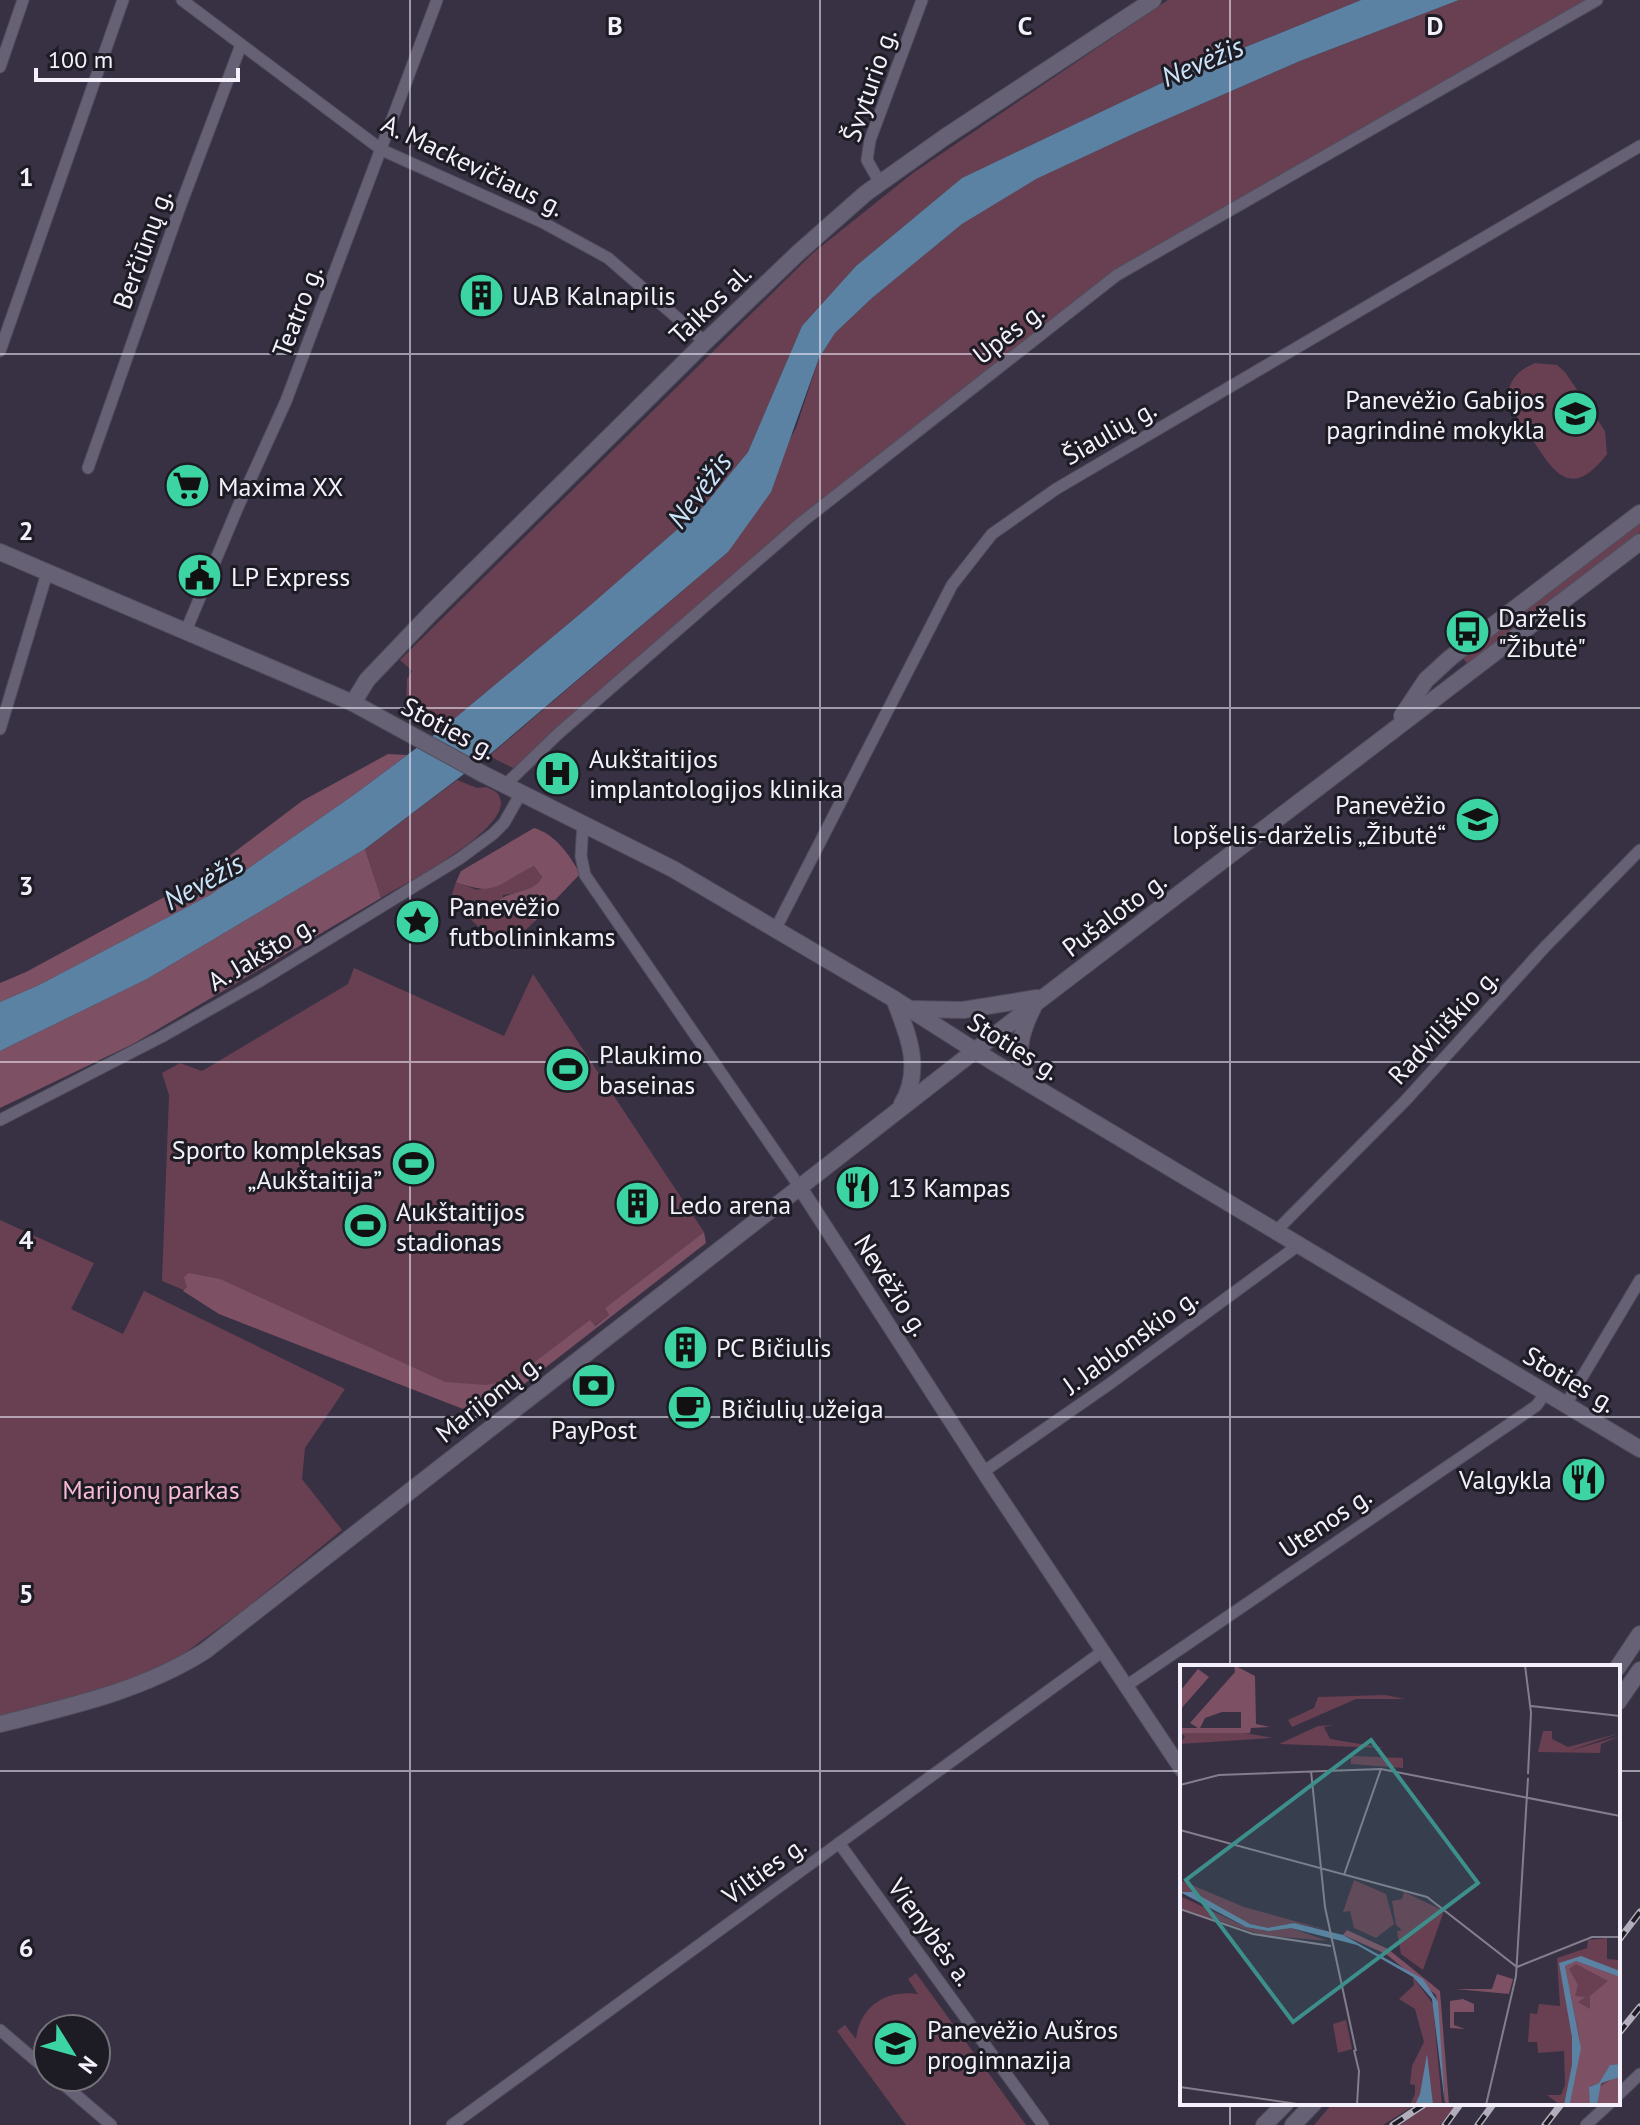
<svg xmlns="http://www.w3.org/2000/svg" width="1640" height="2125" font-family="'PT Sans',sans-serif">
	<style>
		.green { fill: #684052 }
		.forest { fill: #7d5064 }
		.water { fill: #5c82a3 }
		.lines { fill: none; stroke-linecap: round; stroke-linejoin: round }
		.minor-casing { stroke: #514d5c; stroke-width: 13 }
		.tertiary-casing { stroke: #514d5c; stroke-width: 16 }
		.secondary-casing { stroke: #514d5c; stroke-width: 18 }
		.minor { stroke: #676175; stroke-width: 11 }
		.tertiary { stroke: #676175; stroke-width: 14 }
		.secondary { stroke: #676175; stroke-width: 16 }
		.rail-casing { stroke: #b1adbb; stroke-width: 7 }
		.rail { stroke: #1d1b23; stroke-width: 4; stroke-dasharray: 12; stroke-linecap: butt }
		.grid { fill: none; stroke: #f4f1fd; stroke-width: 2; stroke-opacity: 0.55 }
		.labels { text-anchor: middle; dominant-baseline: central; stroke-width: 6; stroke-linejoin: round; paint-order: stroke }
		.street-label { font-size: 26px; fill: #f4f1fd; stroke: #1d1b23 }
		.poi-label { font-size: 26px; fill: #f4f1fd; stroke: #1d1b23; text-anchor: start }
		.park-label { font-size: 26px; fill: #f7bad4; stroke: #1d1b23 }
		.water-label { font-size: 28px; font-style: italic; fill: #cce4f9; stroke: #1d1b23 }
		.inset-road { fill: none; stroke: #837e8d; stroke-width: 2 }
		.view { fill: #3d8f8b; fill-opacity: 0.15; stroke: #3d8f8b; stroke-width: 4 }
		.inset-edge { fill: none; stroke: #f4f1fd; stroke-width: 4 }
		.grid-label { font-size: 26px; text-anchor: middle; font-weight: bold; fill: #f4f1fd; stroke: #1d1b23; stroke-width: 6; stroke-linejoin: round; paint-order: stroke }
	</style>
	<rect width="100%" height="100%" fill="#373143"/>
	<!-- green -->
	<g class="green">
		<path d="M1168 0H1361L1187 71 962 178 856 266 802 326 748 452 703 507 586 609 442 729 406 709 407 679 412 671 400 660 813 253 913 173Z"/>
		<path d="M1459 0H1597L1117 275 656 644 513 768 489 756 728 552 796 428 819 358 835 333 872 298 962 224 1035 179 1135 133 1300 61Z"/>
		<path d="M1535 363 1557 365 1565 372 1605 431 1607 454C1570 503 1552 470 1529 434 1522 423 1509 409 1509 395 1508 379 1521 369 1535 363Z"/>
		<path d="M1640 522V532L1468 665 1463 658Z"/>
		<path d="M457 780 477 788 486 787C492 790 498 791 500 798 512 829 404 884 381 898L365 849Z"/>
		<path d="M534 866 542 877C535 891 519 893 503 895L500 909 535 921 510 945C484 937 468 917 451 897L456 882 477 890Z"/>
		<path d="M354 968 504 1036 533 974 704 1232 605 1308 609 1315 594 1326 590 1321 505 1388 427 1391 162 1281 169 1095 162 1073 180 1063 202 1071 348 984Z"/>
		<path d="M0 1220 94 1263 71 1309 123 1334 144 1291 345 1389 305 1448 302 1479 342 1530 245 1609 178 1658 148 1674 109 1688 0 1716Z"/>
		<path d="M916 1973 1026 2125H906L837 2031 845 2025 856 2039C860 2006 886 1989 918 1994L908 1979Z"/>
		<path d="M1333 2103H1418L1383 2125H1314Z"/>
		<path d="M1432 2103H1457L1440 2125H1400Z"/>
	</g>
	<!-- forest -->
	<g class="forest">
		<path d="M388 754 407 755 355 794 210 895 39 985 0 1002V983L26 972 203 876 302 801Z"/>
		<path d="M534 828C555 834 570 855 580 874L535 921 499 909 496 903C509 889 533 895 542 877L534 866C499 882 498 898 456 882L461 871Z"/>
		<path d="M365 849 381 898 133 1044 0 1108V1051L147 979Z"/>
		<path d="M704 1232 706 1243 514 1392 463 1409 219 1314 183 1291 187 1287 184 1277 189 1273 220 1279 445 1382 486 1385 511 1380 590 1320 595 1326 609 1315 605 1308Z"/>
	</g>
	<!-- water -->
	<path class="water" d="M1361 0H1459L1300 61 1135 133 1036 179 962 224 872 298 835 333 819 358 771 492 728 552 489 755 365 849 147 979 0 1051V1002L39 985 210 895 355 794 442 729 586 609 703 507 748 452 802 326 856 266 962 178 1187 71Z"/>
	<g class="lines">
		<defs>
			<g id="minor">
				<path d="M182 0 382 150 542 222 608 258 705 342"/>
				<path d="M0 67 23 0"/>
				<path d="M880 183 867 160 870 140 922 0"/>
				<path d="M0 351 123 0"/>
				<path d="M88 468 180 207 241 45"/>
				<path d="M185 633 237 509 286 401 437 0"/>
				<path d="M0 729 47 573"/>
				<path d="M505 785 559 733 802 522 1117 275 1597 0"/>
				<path d="M583 823 581 856 585 875 799 1186"/>
				<path d="M776 928 952 585 992 534 1056 489 1640 146"/>
				<path d="M0 1120 163 1036 260 981 459 859 493 834 504 823 521 793"/>
				<path d="M1277 1230 1405 1101 1544 948 1640 850"/>
				<path d="M1566 1404 1640 1280"/>
				<path d="M983 1472 1108 1385 1300 1244"/>
				<path d="M1126 1686 1536 1406 1546 1393"/>
				<path d="M839 1843 1043 2125"/>
				<path d="M0 2030 48 2071"/>
				<path d="M55 2077 111 2125"/>
				<path d="M1618 2095 1640 2074"/>
				<path d="M452 2125 1103 1651"/>
				<path d="M1586 2125 1610 2103"/>
			</g>
			<path id="tertiary" d="M799 1186 990 1482 1182 1770"/>
			<g id="secondary">
				<path d="M0 552 353 703 483 774 673 869 894 999 993 1062 1640 1449"/>
				<path d="M353 703 367 680 431 613 705 342 798 253 866 193 945 137 1153 0"/>
				<path d="M1402 716 1426 680 1450 658 1640 513"/>
				<path d="M894 999C908 1034 923 1069 902 1104"/>
				<path d="M913 1009 963 1010 1037 998"/>
				<path d="M1031 1083C1013 1059 1020 1033 1033 1008"/>
				<path d="M1618 1667 1640 1634"/>
				<path d="M1618 1702 1640 1670"/>
				<path d="M0 1724C71 1706 142 1691 205 1651L1036 1003 1640 542"/>
				<path d="M1264 2125 1286 2103"/>
				<path d="M1293 2125 1314 2103"/>
			</g>
		</defs>
		<!-- minor casing -->
		<use href="#minor" class="minor-casing"/>
		<!-- tertiary casing -->
		<use href="#tertiary" class="tertiary-casing"/>
		<!-- secondary casing -->
		<use href="#secondary" class="secondary-casing"/>
		<!-- minor -->
		<use href="#minor" class="minor"/>
		<!-- tertiary -->
		<use href="#tertiary" class="tertiary"/>
		<!-- secondary -->
		<use href="#secondary" class="secondary"/>
		<defs>
			<g id="rail">
				<path d="M1618 1941 1640 1912"/>
				<path d="M1618 2034 1640 2007"/>
				<path d="M1393 2125 1426 2103"/>
				<path d="M1445 2125 1461 2103"/>
				<path d="M1478 2125 1494 2103"/>
				<path d="M1545 2125 1562 2103"/>
			</g>
		</defs>
		<!-- rail casing -->
		<use href="#rail" class="rail-casing"/>
		<!-- rail -->
		<use href="#rail" class="rail"/>
	</g>
	<!-- grid -->
	<path class="grid" d="M410 0V2125M820 0V2125M1230 0V1667M0 354H1640M0 708H1640M0 1062H1640M0 1417H1640M0 1771H1182M1618 1771H1640M1230 2103V2125"/>
	<!-- icons -->
	<defs>
		<symbol id="building-disc" viewBox="-11 -11 22 22"><circle r="9.5" fill="#3dd4a3" stroke="#1d1b23"/><path d="M-4-6H4V6H1V3H-1V6H-4ZM-2.5-4.3h1.7v1.8h-1.7ZM.8-4.3h1.7v1.8H.8ZM-2.5-1h1.7V.8h-1.7ZM.8-1h1.7V.8H.8Z" fill="#111"/></symbol>
		<symbol id="school-disc" viewBox="-11 -11 22 22"><circle r="9.5" fill="#3dd4a3" stroke="#1d1b23"/><path d="M0-5L7-2L0 1L-7-2ZM-4 1L0 2.5L4 1V4Q0 6-4 4Z" fill="#111"/></symbol>
		<symbol id="supermarket-disc" viewBox="-11 -11 22 22"><circle r="9.5" fill="#3dd4a3" stroke="#1d1b23"/><path d="M-6-5.5h2.5l.6 2H6L4.5 2H-2.5L-4.4-4H-6ZM-1.5 3.2a1.3 1.3 0 1 0 .1 0ZM3 3.2a1.3 1.3 0 1 0 .1 0Z" fill="#111"/></symbol>
		<symbol id="civic-disc" viewBox="-11 -11 22 22"><circle r="9.5" fill="#3dd4a3" stroke="#1d1b23"/><path d="M-.6-6.5H3V-4.5H.6V-3L4-1V1h2V6H-6V1h2V-1L-.6-3ZM-1.2 2.5V6h2.4V2.5Z" fill="#111"/></symbol>
		<symbol id="bus-disc" viewBox="-11 -11 22 22"><circle r="9.5" fill="#3dd4a3" stroke="#1d1b23"/><path d="M-5-6H5V4H4V6H2V4H-2V6H-4V4H-5ZM-3.5-4V0h7V-4ZM-3.5 1.2v1.5H-2V1.2ZM2 1.2v1.5H3.5V1.2Z" fill="#111"/></symbol>
		<symbol id="hospital-disc" viewBox="-11 -11 22 22"><circle r="9.5" fill="#3dd4a3" stroke="#1d1b23"/><path d="M-5-5h3v3.5h4V-5h3V5h-3V1.5h-4V5h-3Z" fill="#111"/></symbol>
		<symbol id="sight-disc" viewBox="-11 -11 22 22"><circle r="9.5" fill="#3dd4a3" stroke="#1d1b23"/><path d="M0-6L1.8-2.2L6-1.7L2.9 1.2L3.7 5.4L0 3.3L-3.7 5.4L-2.9 1.2L-6-1.7L-1.8-2.2Z" fill="#111"/></symbol>
		<symbol id="stadium-disc" viewBox="-11 -11 22 22"><circle r="9.5" fill="#3dd4a3" stroke="#1d1b23"/><path d="M0-5a6.5 5 0 1 0 0 10a6.5 5 0 1 0 0-10ZM-3.5-1.8h7v3.6h-7Z" fill="#111"/></symbol>
		<symbol id="restaurant-disc" viewBox="-11 -11 22 22"><circle r="9.5" fill="#3dd4a3" stroke="#1d1b23"/><path d="M-5-6h1v4h1v-4h1v4h1v-4h1v5L-1.5 .5V6h-2V.5L-5-1ZM5-6V6H3V1.5H1.5Q1.5-4 5-6Z" fill="#111"/></symbol>
		<symbol id="bank-disc" viewBox="-11 -11 22 22"><circle r="9.5" fill="#3dd4a3" stroke="#1d1b23"/><path d="M-6-4H6V4H-6ZM0-2.3a2.3 2.3 0 1 0 0 4.6a2.3 2.3 0 1 0 0-4.6Z" fill="#111"/></symbol>
		<symbol id="cafe-disc" viewBox="-11 -11 22 22"><circle r="9.5" fill="#3dd4a3" stroke="#1d1b23"/><path d="M-5.5-4.5H6V0H3Q3 3.5 0 3.5H-2.5Q-5.5 3.5-5.5 0ZM3-3.2v2h1.7v-2ZM-6 4.5H4V6H-6Z" fill="#111"/></symbol>
	</defs>
	<g fill-rule="evenodd">
		<use href="#building-disc" x="456" y="270" width="51" height="51"/>
		<use href="#school-disc" x="1550" y="388" width="51" height="51"/>
		<use href="#supermarket-disc" x="162" y="460" width="51" height="51"/>
		<use href="#civic-disc" x="174" y="550" width="51" height="51"/>
		<use href="#bus-disc" x="1442" y="606" width="51" height="51"/>
		<use href="#hospital-disc" x="532" y="748" width="51" height="51"/>
		<use href="#school-disc" x="1452" y="794" width="51" height="51"/>
		<use href="#sight-disc" x="392" y="896" width="51" height="51"/>
		<use href="#stadium-disc" x="542" y="1044" width="51" height="51"/>
		<use href="#stadium-disc" x="388" y="1138" width="51" height="51"/>
		<use href="#restaurant-disc" x="832" y="1162" width="51" height="51"/>
		<use href="#building-disc" x="612" y="1178" width="51" height="51"/>
		<use href="#stadium-disc" x="340" y="1200" width="51" height="51"/>
		<use href="#building-disc" x="660" y="1322" width="51" height="51"/>
		<use href="#bank-disc" x="568" y="1360" width="51" height="51"/>
		<use href="#cafe-disc" x="664" y="1382" width="51" height="51"/>
		<use href="#restaurant-disc" x="1558" y="1454" width="51" height="51"/>
		<use href="#school-disc" x="870" y="2018" width="51" height="51"/>
	</g>
	<g class="labels">
		<!-- street labels -->
		<g class="street-label">
			<text transform="translate(869 85) rotate(-71)">Švyturio g.</text>
			<text transform="translate(473 165) rotate(26)">A. Mackevičiaus g.</text>
			<text transform="translate(142 249) rotate(-70)">Berčiūnų g.</text>
			<text transform="translate(710 304) rotate(-44)">Taikos al.</text>
			<text transform="translate(297 311) rotate(-69)">Teatro g.</text>
			<text transform="translate(1008 333) rotate(-38)">Upės g.</text>
			<text transform="translate(1109 432) rotate(-30)">Šiaulių g.</text>
			<text transform="translate(449 728) rotate(28)">Stoties g.</text>
			<text transform="translate(1114 914) rotate(-37)">Pušaloto g.</text>
			<text transform="translate(261 953) rotate(-31)">A. Jakšto g.</text>
			<text transform="translate(1443 1026) rotate(-47)">Radviliškio g.</text>
			<text transform="translate(1014 1046) rotate(32)">Stoties g.</text>
			<text transform="translate(892 1285) rotate(57)">Nevėžio g.</text>
			<text transform="translate(1130 1341) rotate(-36)">J. Jablonskio g.</text>
			<text transform="translate(1570 1379) rotate(31)">Stoties g.</text>
			<text transform="translate(488 1398) rotate(-38)">Marijonų g.</text>
			<text transform="translate(1325 1522) rotate(-34)">Utenos g.</text>
			<text transform="translate(764 1870) rotate(-36)">Vilties g.</text>
			<text transform="translate(931 1932) rotate(54)">Vienybės a.</text>
		</g>
		<!-- poi labels -->
		<g class="poi-label">
			<text x="512" y="295">UAB Kalnapilis</text>
			<text x="1545" y="399" text-anchor="end">Panevėžio Gabijos<tspan x="1545" dy="30">pagrindinė mokykla</tspan></text>
			<text x="218" y="486">Maxima XX</text>
			<text x="231" y="576">LP Express</text>
			<text x="1498" y="617">Darželis<tspan x="1498" dy="30">"Žibutė"</tspan></text>
			<text x="589" y="758">Aukštaitijos<tspan x="589" dy="30">implantologijos klinika</tspan></text>
			<text x="1446" y="804" text-anchor="end">Panevėžio<tspan x="1446" dy="30">lopšelis-darželis „Žibutė“</tspan></text>
			<text x="449" y="906">Panevėžio<tspan x="449" dy="30">futbolininkams</tspan></text>
			<text x="599" y="1054">Plaukimo<tspan x="599" dy="30">baseinas</tspan></text>
			<text x="382" y="1149" text-anchor="end">Sporto kompleksas<tspan x="382" dy="30">„Aukštaitija”</tspan></text>
			<text x="888" y="1187">13 Kampas</text>
			<text x="669" y="1204">Ledo arena</text>
			<text x="396" y="1211">Aukštaitijos<tspan x="396" dy="30">stadionas</tspan></text>
			<text x="716" y="1347">PC Bičiulis</text>
			<text x="721" y="1408">Bičiulių užeiga</text>
			<text x="594" y="1429" text-anchor="middle">PayPost</text>
			<text x="1552" y="1479" text-anchor="end">Valgykla</text>
			<text x="927" y="2029">Panevėžio Aušros<tspan x="927" dy="30">progimnazija</tspan></text>
		</g>
		<!-- park labels -->
		<g class="park-label">
			<text x="151" y="1489">Marijonų parkas</text>
		</g>
		<!-- water labels -->
		<g class="water-label">
			<text transform="translate(1202 61) rotate(-23)">Nevėžis</text>
			<text transform="translate(699 490) rotate(-53)">Nevėžis</text>
			<text transform="translate(203 881) rotate(-29)">Nevėžis</text>
		</g>
	</g>
	<!-- overview -->
	<g transform="translate(1180 1665)">
		<rect width="440" height="440" fill="#373143"/>
		<path d="M205 30 225 34H176L112 62 108 55 134 43 138 32ZM154 60 144 62 150 74 205 83 99 79 138 61ZM363 66H372V74L388 82 440 68 389 86 440 71 421 79 420 88 358 87ZM59 67 93 73 0 79 5 71 0 68ZM171 91 223 93V103L171 99ZM0 215 64 242 147 265 114 258 88 263 70 259 0 227ZM174 215 206 229 214 259 196 273 174 263 170 246 163 247ZM224 227 264 246 243 305 221 289 217 266 222 265 216 260 212 236 222 234ZM0 231 66 262 111 263 148 276 82 270 0 243ZM427 273V294L440 295V440H380L367 430H381L385 420 384 386 358 388 357 377H348L350 348 357 349 359 339 380 341 377 293 407 283 408 275ZM233 312 253 339 262 440H230L235 429V420L230 419 232 401 244 377 235 344 219 334 234 320ZM166 355 172 384 158 388 153 359Z" fill="#684052"/>
		<path d="M54 0 75 11 76 59 90 62 71 63 70 68H0V63H18L10 58 55 7ZM42 47H61V63H20L25 53ZM18 4 29 12 0 45 1 25ZM167 265 208 284 260 326 269 440 265 437 256 330 206 289 163 270ZM396 296 440 312V399L430 400 419 418 410 421V440H389L400 375 385 301ZM396 299 428 316 410 331V344L398 337 405 332 395 331 398 320 389 304ZM317 309 333 314 329 329 275 324H312ZM283 334 294 339V347H274V360L285 364 270 363V336ZM435 412H440V440H418L417 424Z" fill="#7d5064" fill-rule="evenodd"/>
		<path d="M0 227H13L70 259 88 263 114 258 163 270 243 314 258 337 265 440 252 334 233 312 177 280 111 263 89 266 66 262ZM401 291 440 306V312L396 296 385 301 401 383 390 438 384 440 392 400V372L379 298ZM247 389 253 440H235L240 429ZM440 399V412L421 418 417 440H410L409 422 419 418 430 400Z" fill="#5c82a3"/>
		<path class="inset-road" d="M345 0 351 48 348 109M351 41 440 51M131 106 145 242 176 386M0 120 39 110 201 104 440 151M0 165 247 232 337 302 412 272H440M164 210 201 104M0 244 73 269 151 281M174 385 179 406 177 440M0 422 124 440M306 440 336 311 348 113"/>
		<path class="view" d="M191 75 298 218 113 357 6 215Z"/>
		<rect width="440" height="440" class="inset-edge"/>
	</g>
	<g class="grid-label">
		<text x="615" y="35">B</text>
		<text x="1025" y="35">C</text>
		<text x="1435" y="35">D</text>
		<text x="26" y="186">1</text>
		<text x="26" y="540">2</text>
		<text x="26" y="895">3</text>
		<text x="26" y="1249">4</text>
		<text x="26" y="1603">5</text>
		<text x="26" y="1957">6</text>
	</g>
	<!-- north arrow -->
	<g transform="translate(72 2053) rotate(127)"><circle r="38" fill="#1d1b23" stroke="#73717a" stroke-width="2"/>
	<path d="M0-6L14 30L0 20L-14 30Z" fill="#3dd4a3"/>
	<text y="-12" font-size="22" font-weight="bold" text-anchor="middle" fill="#f4f1fd">N</text>
	</g>
	<!-- scale -->
	<path d="M36 68v12h202v-12" fill="none" stroke="#f4f1fd" stroke-width="4"/>
	<text x="48" y="68" font-size="24" fill="#f4f1fd" stroke="#1d1b23" stroke-width="6" paint-order="stroke">100 m</text>
</svg>
